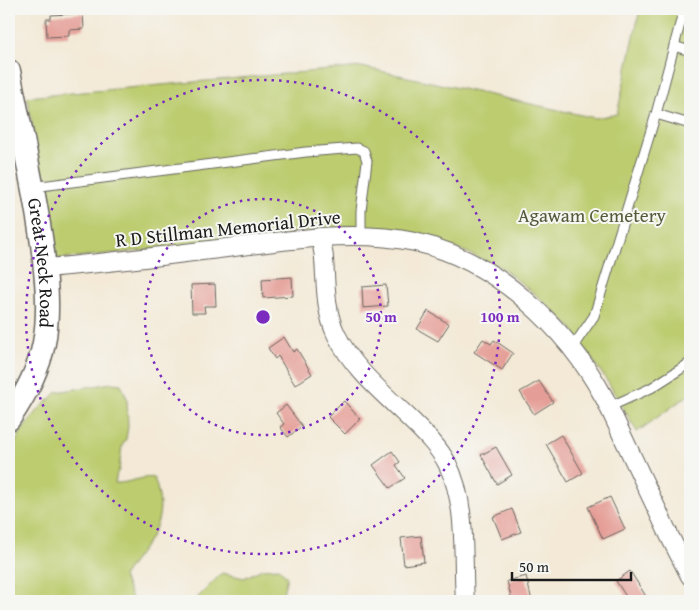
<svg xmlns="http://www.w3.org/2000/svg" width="699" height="610" font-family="'Gentium Book Plus',serif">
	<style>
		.green { fill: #bccc6e; stroke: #6c7445 }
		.building { fill: #e59e97 }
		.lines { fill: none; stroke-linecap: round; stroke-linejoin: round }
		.service-casing { stroke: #67645d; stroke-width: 11 }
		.minor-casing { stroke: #67645d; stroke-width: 20 }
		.tertiary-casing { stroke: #67645d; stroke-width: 25 }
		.service { stroke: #fff; stroke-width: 9 }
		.minor { stroke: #fff; stroke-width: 18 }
		.tertiary { stroke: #fff; stroke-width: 22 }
		.ring { fill: none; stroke: #7b2cbf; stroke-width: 2.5; stroke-dasharray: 2.5 5 }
		.labels { text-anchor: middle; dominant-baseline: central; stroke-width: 4; stroke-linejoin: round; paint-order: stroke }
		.park-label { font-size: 19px; fill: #545a39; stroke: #f6f6f2 }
		.street-label { font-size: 19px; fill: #1c1c1c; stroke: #f6f6f2 }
		.centre { fill: #7b2cbf; stroke: #f6f6f2; stroke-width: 2.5 }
		.ring-label { font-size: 15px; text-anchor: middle; font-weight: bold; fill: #7b2cbf; stroke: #f6f6f2; stroke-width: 4; stroke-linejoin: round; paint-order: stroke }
	</style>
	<rect width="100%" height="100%" fill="#f6f6f2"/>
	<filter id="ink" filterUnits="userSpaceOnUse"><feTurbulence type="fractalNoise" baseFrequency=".02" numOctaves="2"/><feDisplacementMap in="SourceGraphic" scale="10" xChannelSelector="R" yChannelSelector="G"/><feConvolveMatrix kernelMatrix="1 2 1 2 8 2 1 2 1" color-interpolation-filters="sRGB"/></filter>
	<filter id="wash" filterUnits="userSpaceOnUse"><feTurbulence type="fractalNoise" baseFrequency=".0096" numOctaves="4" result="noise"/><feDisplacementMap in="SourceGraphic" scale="20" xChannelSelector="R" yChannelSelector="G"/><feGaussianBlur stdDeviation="1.12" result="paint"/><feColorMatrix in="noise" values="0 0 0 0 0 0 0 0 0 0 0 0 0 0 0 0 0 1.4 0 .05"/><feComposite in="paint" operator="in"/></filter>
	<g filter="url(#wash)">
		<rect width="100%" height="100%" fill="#f3e9d6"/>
		<!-- green -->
		<g class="green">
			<path d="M640 9H690V394L637 432 609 384 571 327 535 294 502 268 461 250 393 230 352 226 203 245 57 259 27 97 362 67 595 118 617 114Z"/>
			<path d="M112 383 121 384 127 398 128 427 126 439 122 446 119 470 117 473 115 483C127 484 145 475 154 478 172 526 145 542 123 577L133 601H9V456L22 430 40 408 57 392Z"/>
			<path d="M279 568 287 577 281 601H194L222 573 244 578 262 569Z"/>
		</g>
		<g id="blocks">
			<!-- building -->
			<g class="building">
				<path d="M83 13 84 29 69 30V36L47 37 46 19H51V15Z"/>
				<path d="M292 277 293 296 263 298 262 279Z"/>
				<path d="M215 284 216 306H204L205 313H192L191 285Z"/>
				<path d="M386 285 388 306 363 308 362 287Z"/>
				<path d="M428 311 449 324 438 341 417 329Z"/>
				<path d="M284 337 293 352 297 349 312 374 295 385 278 356 275 359 268 348Z"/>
				<path d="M483 339 491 344 494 340 513 353 502 370 474 352Z"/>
				<path d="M539 381 553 402 534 414 520 392Z"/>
				<path d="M344 401 360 419 345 434 328 417Z"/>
				<path d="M286 405 302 426 288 437 280 427 284 424 276 413Z"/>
				<path d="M561 435 583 473 568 482 546 444Z"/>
				<path d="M496 447 512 475 497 484 481 455Z"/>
				<path d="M392 451 400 462 396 465 405 478 390 488 373 465Z"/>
				<path d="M610 497 625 529 603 539 588 507Z"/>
				<path d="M512 509 521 532 502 539 493 517Z"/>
				<path d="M421 536 424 562 404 565 401 538Z"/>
				<path d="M630 571 649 601H629L616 581Z"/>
				<path d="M526 576 532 601H512L507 581Z"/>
			</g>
		</g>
	</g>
	<g filter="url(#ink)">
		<use href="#blocks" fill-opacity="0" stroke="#67645d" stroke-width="1"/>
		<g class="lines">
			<defs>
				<g id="service">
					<path d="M674 46 690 51"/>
					<path d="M656 114 690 124"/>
					<path d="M33 187 306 152 357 148 364 151 367 161 361 211V236"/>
					<path d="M572 348 594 316 656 114 684 9"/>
					<path d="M609 407 651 388 690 363"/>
				</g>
				<g id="minor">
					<path d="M320 237C321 244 324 252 324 259 326 284 325 311 336 334 352 368 384 394 410 419 424 433 438 446 447 463 468 504 462 556 465 601"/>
					<path d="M45 268C108 263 171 255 234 247 294 240 354 229 415 242 496 260 567 328 605 399L670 537 690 576"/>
				</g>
				<g id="tertiary">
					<path id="s1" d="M9 71C20 128 34 186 42 244 46 276 50 310 44 343 39 369 24 397 9 419"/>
				</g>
			</defs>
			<!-- service casing -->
			<use href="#service" class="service-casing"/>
			<!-- minor casing -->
			<use href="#minor" class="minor-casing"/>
			<!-- tertiary casing -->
			<use href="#tertiary" class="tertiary-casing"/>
			<!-- service -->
			<use href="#service" class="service"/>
			<!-- minor -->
			<use href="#minor" class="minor"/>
			<!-- tertiary -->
			<use href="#tertiary" class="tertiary"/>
		</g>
	</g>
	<!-- distance rings -->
	<g class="ring">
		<circle cx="263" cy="317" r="118"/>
		<circle cx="263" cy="317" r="237"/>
	</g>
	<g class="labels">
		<!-- park labels -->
		<g class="park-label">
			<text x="592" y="215">Agawam Cemetery</text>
		</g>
		<!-- street labels -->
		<g class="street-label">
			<text transform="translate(228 228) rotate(-6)">R D Stillman Memorial Drive</text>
			<text stroke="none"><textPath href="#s1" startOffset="195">Great Neck Road</textPath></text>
		</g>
	</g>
	<circle cx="263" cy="317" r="8" class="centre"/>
	<g class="ring-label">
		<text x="381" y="322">50 m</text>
		<text x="500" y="322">100 m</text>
	</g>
	<!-- margin -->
	<rect width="699" height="610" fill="none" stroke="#f6f6f2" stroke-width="30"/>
	<!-- scale -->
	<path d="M512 572v8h119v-8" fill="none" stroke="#1c1c1c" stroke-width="2.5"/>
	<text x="519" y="572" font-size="15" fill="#1c1c1c" stroke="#f6f6f2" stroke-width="4" paint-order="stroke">50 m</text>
</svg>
